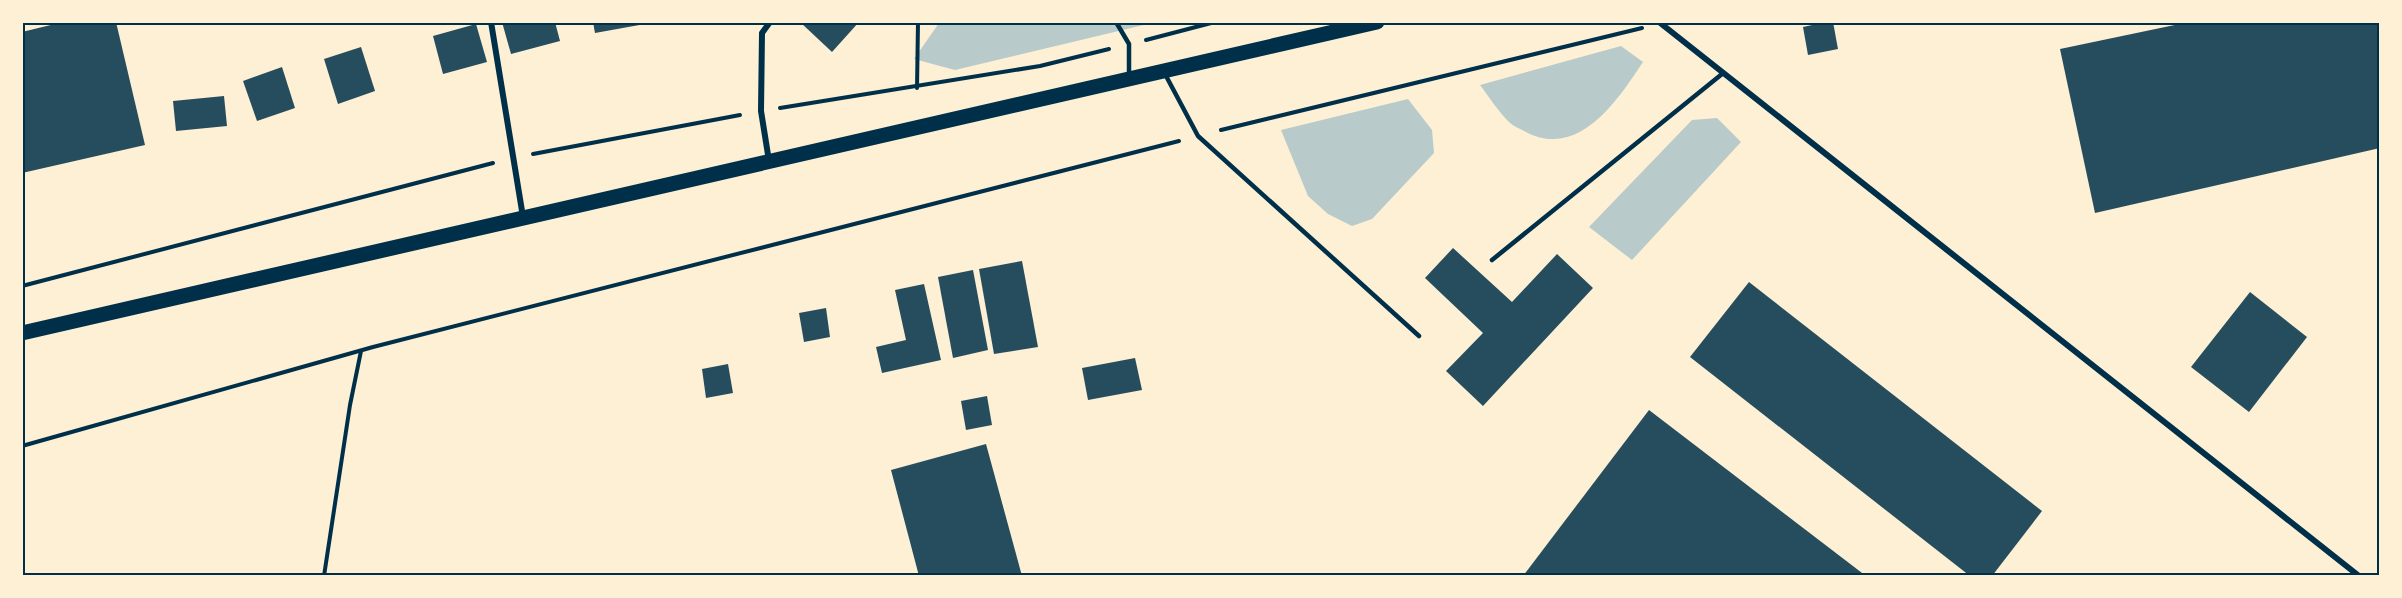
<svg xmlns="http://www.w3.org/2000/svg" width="2402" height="598" font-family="Ubuntu,sans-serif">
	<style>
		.green { fill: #b9caca }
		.building { fill: #264d5e }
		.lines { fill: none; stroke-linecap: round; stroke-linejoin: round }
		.path { stroke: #003049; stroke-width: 4 }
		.service { stroke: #003049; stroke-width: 4.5 }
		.minor { stroke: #003049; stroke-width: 6 }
		.primary { stroke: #003049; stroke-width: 15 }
		.neatline { fill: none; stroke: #003049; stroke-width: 2 }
	</style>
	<rect width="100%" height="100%" fill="#fdf0d5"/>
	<!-- green -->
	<g class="green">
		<path d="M969 22 983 24 1152 23 955 70 914 59 939 23Z"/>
		<path d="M1621 46 1643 62C1617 101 1578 161 1524 131 1519 128 1513 126 1509 122 1498 111 1489 97 1480 85Z"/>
		<path d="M1408 99 1432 130 1434 153 1372 219 1352 226 1328 214 1308 196 1281 130Z"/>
		<path d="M1717 118 1741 142 1632 260 1589 227 1692 120Z"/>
	</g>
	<!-- building -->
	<g class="building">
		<path d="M63 22H116L145 145 22 173V32Z"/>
		<path d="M502 22H555L560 41 511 54Z"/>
		<path d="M593 22H645V24L595 33Z"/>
		<path d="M800 22H859L832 52Z"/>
		<path d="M1826 22H1833L1838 49 1808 55 1803 27Z"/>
		<path d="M2189 22H2380V148L2095 213 2060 49Z"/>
		<path d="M476 24 487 62 443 74 433 36Z"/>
		<path d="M361 47 375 91 338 104 324 59Z"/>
		<path d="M282 67 295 108 257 121 243 81Z"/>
		<path d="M224 96 227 126 176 131 173 101Z"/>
		<path d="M1453 248 1512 302 1557 254 1593 288 1483 406 1446 371 1483 333 1425 278Z"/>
		<path d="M1022 261 1038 347 994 354 979 269Z"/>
		<path d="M973 270 988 350 953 358 938 277Z"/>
		<path d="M1749 282 2042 511 1992 576H1970L1690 357Z"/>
		<path d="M924 284 941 360 882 373 876 347 906 340 895 290Z"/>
		<path d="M2250 292 2307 337 2249 412 2191 367Z"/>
		<path d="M826 308 830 337 804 342 799 313Z"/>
		<path d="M1135 358 1142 390 1088 400 1082 368Z"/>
		<path d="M728 364 733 393 706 398 702 369Z"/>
		<path d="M987 396 992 425 966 430 961 401Z"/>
		<path d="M1649 410 1866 576H1523Z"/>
		<path d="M986 444 1022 576H919L891 470Z"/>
	</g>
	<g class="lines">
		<!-- path -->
		<g class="path">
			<path d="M1146 40 1215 22"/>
			<path d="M917 88 918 22"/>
			<path d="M780 108 1040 66 1109 49"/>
			<path d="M1221 130 1642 28"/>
			<path d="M533 154 740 115"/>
			<path d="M22 286 493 163"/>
			<path d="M22 446 373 347 1179 141"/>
			<path d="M324 576 350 405 361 351"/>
		</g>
		<!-- service -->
		<g class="service">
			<path d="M1116 22 1129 44V76"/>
			<path d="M1165 74 1198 136 1419 336"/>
			<path d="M1492 260 1722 74"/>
		</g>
		<!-- minor -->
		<g class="minor">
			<path d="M491 22 523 217"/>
			<path d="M1659 22 2359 576"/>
			<path d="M769 161 761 111 762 33 770 22"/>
		</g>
		<!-- primary -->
		<path class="primary" d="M22 333 1377 22"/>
	</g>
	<!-- border -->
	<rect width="2402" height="598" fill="none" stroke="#fdf0d5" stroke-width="48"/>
	<rect x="24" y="24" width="2354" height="550" class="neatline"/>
</svg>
